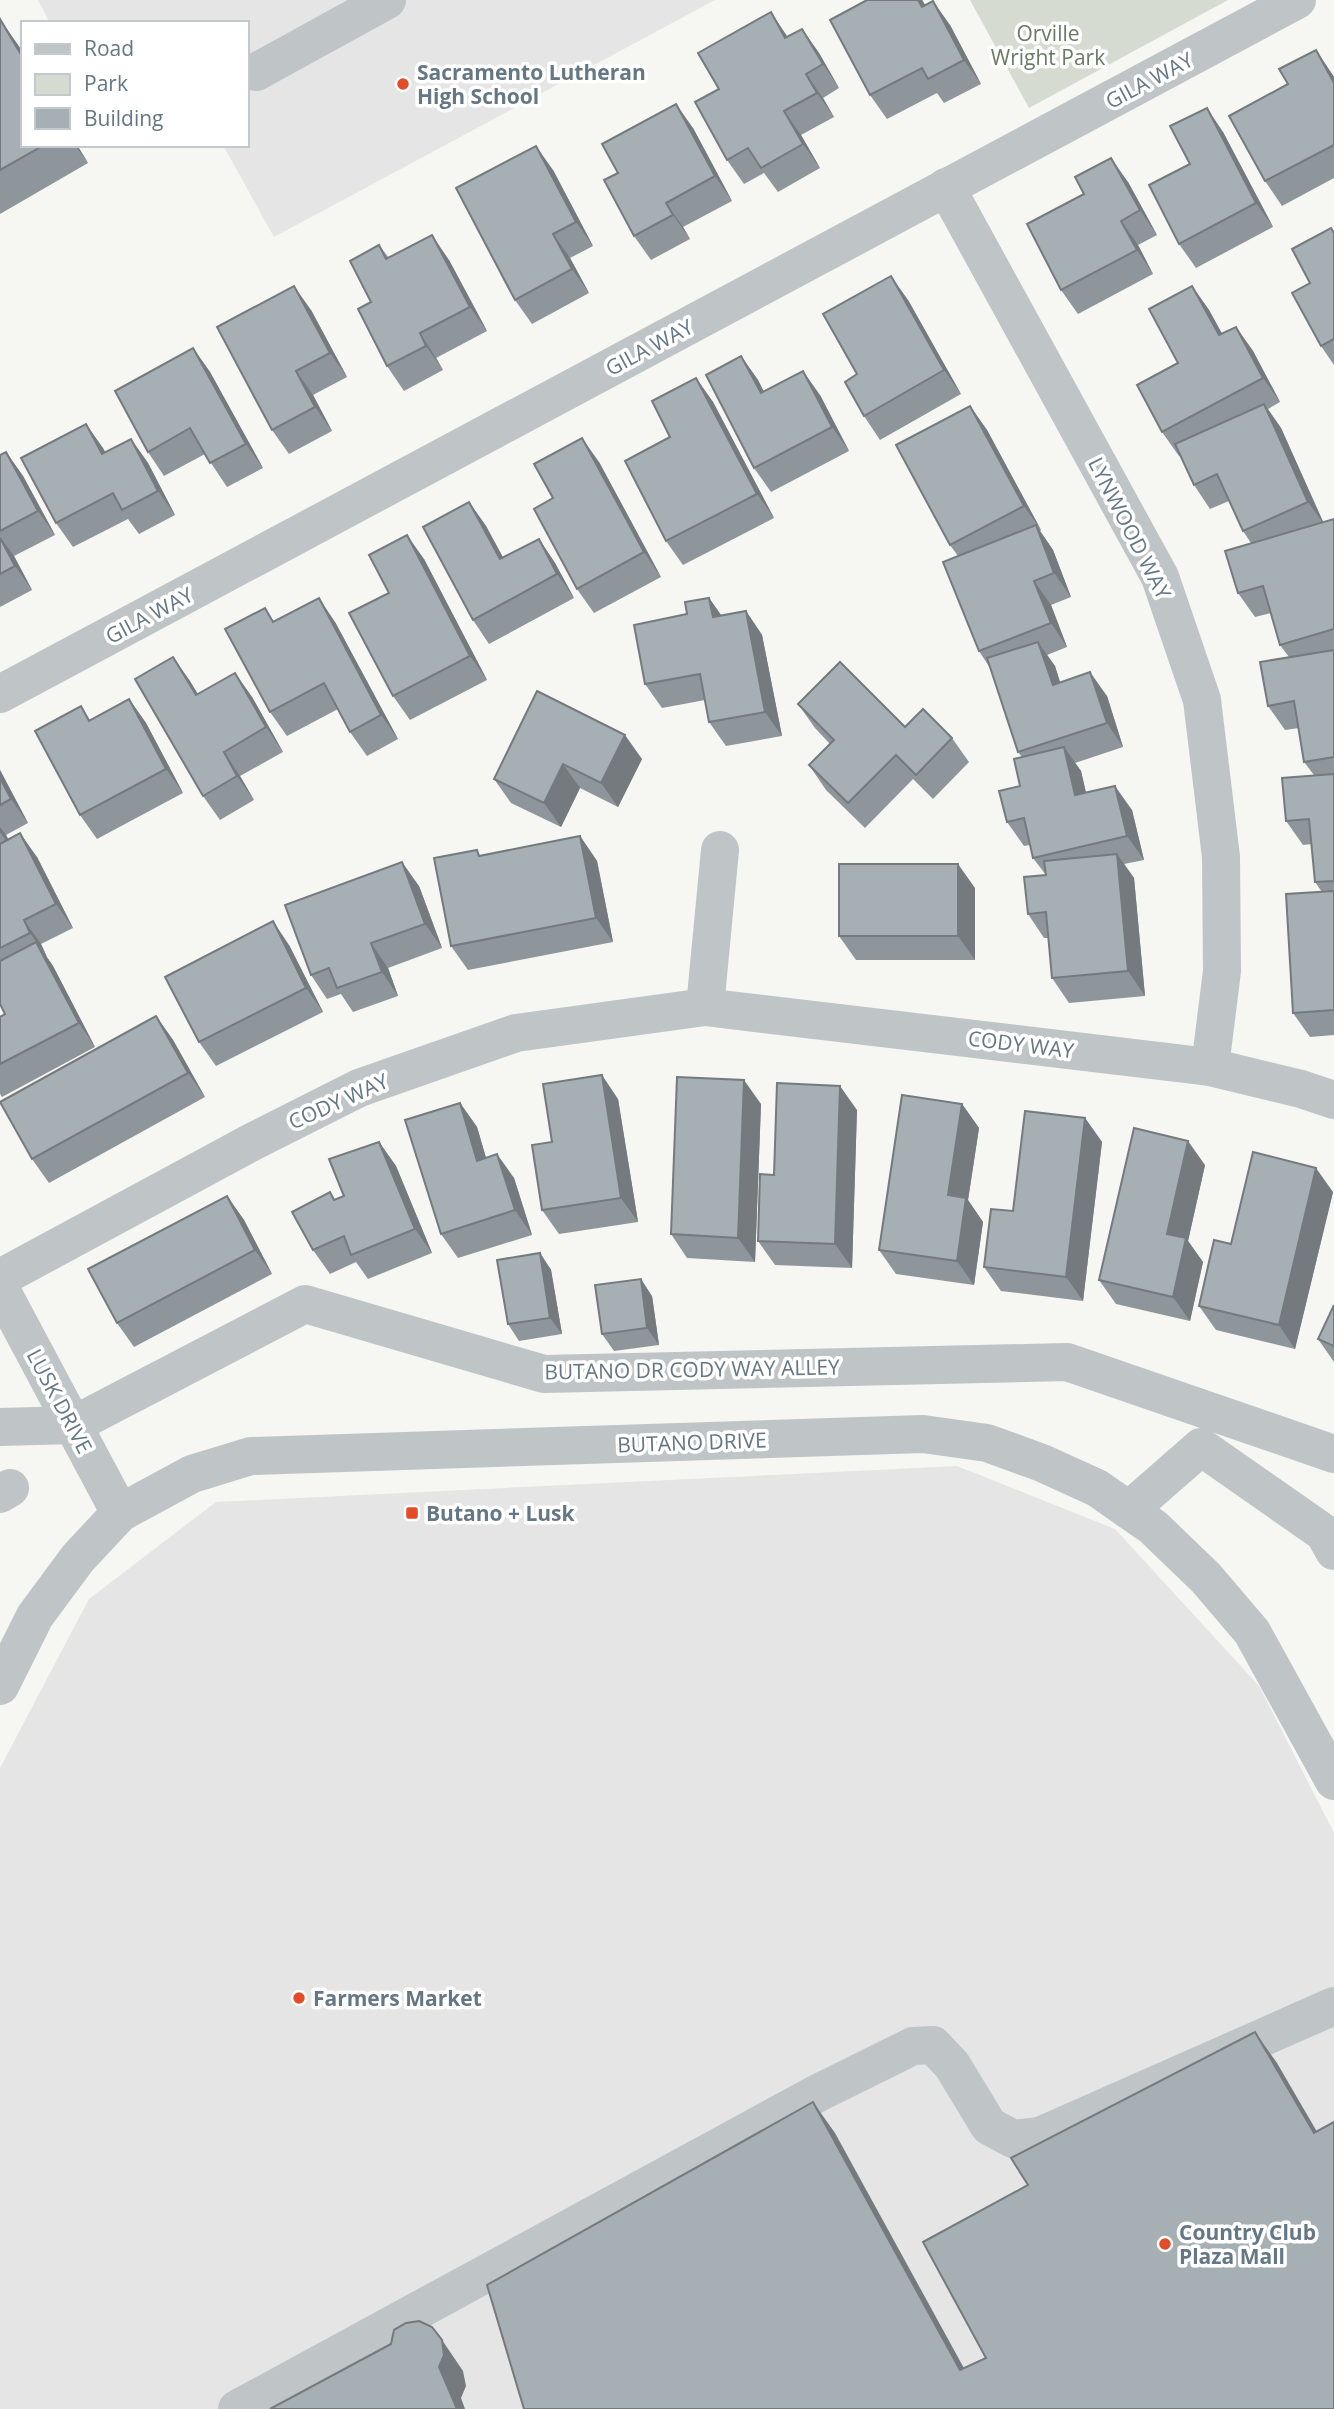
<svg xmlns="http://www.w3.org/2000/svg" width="1334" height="2409" font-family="'Open Sans',sans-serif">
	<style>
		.built { fill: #e4e5e4 }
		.green { fill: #d6dbd2 }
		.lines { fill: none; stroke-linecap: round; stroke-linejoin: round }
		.minor { stroke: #bfc4c7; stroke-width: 38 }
		.wall { fill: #8f969b }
		.shaded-wall { fill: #747a7e }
		.building { fill: #a6afb4; stroke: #747a7e; stroke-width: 2 }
		.poi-dot { fill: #e24d27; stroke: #fff; stroke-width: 2.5 }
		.labels { text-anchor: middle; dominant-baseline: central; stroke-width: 7; stroke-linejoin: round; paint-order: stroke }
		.park-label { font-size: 21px; fill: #6a7b64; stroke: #fff }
		.poi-label { font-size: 21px; font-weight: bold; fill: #657784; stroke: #fff; text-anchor: start }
		.street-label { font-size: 21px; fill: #657784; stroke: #fff }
	</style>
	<rect width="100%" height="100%" fill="#f6f6f3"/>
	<!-- built -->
	<g class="built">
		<path d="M38 0H715L274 237 223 145H247V23H50Z"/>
		<path d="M957 1466 1115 1529 1259 1686 1334 1833V2409H0V1768L89 1599 216 1502Z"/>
	</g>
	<!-- green -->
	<path class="green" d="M970 0H1228L1029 108Z"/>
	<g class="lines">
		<!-- minor -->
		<g class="minor">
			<path d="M256 72 387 0"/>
			<path d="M946 187 1160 577 1202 700 1221 857 1222 971 1210 1067"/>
			<path d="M0 694 1297 0"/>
			<path d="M705 1007 720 850"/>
			<path d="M0 1278 252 1142 359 1088 516 1033 705 1007 1210 1067 1301 1089 1334 1100"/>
			<path d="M0 1288 120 1513"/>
			<path d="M0 1427 73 1425 305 1304 544 1374 1067 1362 1334 1454"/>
			<path d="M0 1494 10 1488"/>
			<path d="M1129 1510 1201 1447 1324 1533 1334 1551"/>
			<path d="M0 1686 35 1616 78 1558 120 1513 192 1474 251 1456 923 1434 987 1443 1042 1463 1097 1488 1153 1527 1206 1578 1252 1632 1334 1781"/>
			<path d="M237 2409 818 2093 913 2046 933 2045 952 2065 989 2126 1013 2139 1040 2136 1334 2006"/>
		</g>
	</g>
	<!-- wall -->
	<g class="wall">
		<path d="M867 0H922L925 5 950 25 981 84 944 103 937 93 887 119 870 95Z"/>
		<path d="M0 19 23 145H77L88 163 0 214Z"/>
		<path d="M802 29 819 53 839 88 823 98 834 117 801 135 820 168 778 192 764 173 744 184 727 160 719 89 788 37Z"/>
		<path d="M1316 50 1334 77V178L1282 206 1265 181 1288 84Z"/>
		<path d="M693 128 732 201 683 227 690 239 651 260 634 236Z"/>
		<path d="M1223 132 1273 227 1196 268 1179 244 1190 164Z"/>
		<path d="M553 170 593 246 570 258 589 293 532 324 515 300Z"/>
		<path d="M1128 182 1157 235 1138 245 1153 274 1078 314 1061 290Z"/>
		<path d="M1331 228 1334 232V365L1321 346 1310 283Z"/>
		<path d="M379 245 389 258 449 260 487 331 436 358 443 370 404 391 387 366 371 302Z"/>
		<path d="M1192 286 1209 310 1222 334 1236 327 1253 351 1280 402 1268 409 1281 428 1323 522 1334 519V1035L1310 1037 1293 1013 1322 892 1315 882 1312 844 1303 845 1286 821 1314 775 1304 762 1299 728 1285 730 1268 706 1289 657 1280 645 1271 613 1255 617 1238 593 1251 543 1243 531 1229 501 1210 509 1194 485 1180 455 1179 456 1162 432 1178 363Z"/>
		<path d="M908 300 961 394 880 440 864 416 857 374Z"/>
		<path d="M311 310 347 377 313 395 332 431 289 454 272 430Z"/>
		<path d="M193 348 210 372 263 468 227 487 205 454 164 476 148 452Z"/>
		<path d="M741 356 758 380 764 392 820 395 849 451 771 492 754 468Z"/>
		<path d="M696 378 713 402 774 518 683 565 666 541 670 437Z"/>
		<path d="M970 406 987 430 1041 530 1040 531 1053 550 1071 597 1051 605 1067 647 1047 655 1055 666 1060 683 1107 696 1123 747 1075 763 1081 771 1086 793 1132 810 1144 860 1124 864 1134 878 1145 996 1069 1003 1052 978 1048 938H1044L1028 914 1046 875 1033 858 1030 845 1024 846 1007 822 1020 786 1022 757 1018 752 990 668 979 651 958 556 950 545Z"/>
		<path d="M86 424 105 452 131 439 148 463 175 515 139 534 128 519 73 547 56 523Z"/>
		<path d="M6 452 23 476 55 535 14 556 32 590 0 607V455Z"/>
		<path d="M599 462 661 577 594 613 577 589 553 498Z"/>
		<path d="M469 502 486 526 503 558 539 539 555 563 574 598 489 644 473 620Z"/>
		<path d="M424 559 487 680 410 720 393 696 389 593Z"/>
		<path d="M709 598 721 615 746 611 762 635 782 736 726 746 709 722 705 700 662 708 645 684 687 614Z"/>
		<path d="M265 608 274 622H335L398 739 367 756 350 732 338 709 287 736 270 712Z"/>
		<path d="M173 657 198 694 235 673 252 697 283 752 240 776 254 800 220 820 203 796Z"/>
		<path d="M537 691 642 759 618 807 580 788 561 827 511 803 494 779Z"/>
		<path d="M129 699 146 723 183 793 97 839 80 815 81 706 90 720Z"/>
		<path d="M798 704 905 727 952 738 969 762 933 799 913 779 865 828 826 790 809 765 830 744 815 728Z"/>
		<path d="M0 770 28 823 6 835 8 839 37 857 73 928 41 944 47 957 53 966 95 1047 2 1097 0 1094V1017L5 1014 0 1004Z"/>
		<path d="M580 836 597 861 613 942 468 970 451 946 482 855Z"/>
		<path d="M419 886 442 948 388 968 398 996 353 1012 341 994 327 999 311 975Z"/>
		<path d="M975 888V960H856L839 936Z"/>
		<path d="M289 945 323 1012 216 1066 199 1042Z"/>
		<path d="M156 1016 173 1040 205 1097 49 1183 32 1159Z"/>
		<path d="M618 1099 638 1222 559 1234 542 1210Z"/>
		<path d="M460 1103 477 1127 486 1158 514 1178 532 1235 458 1258 441 1234Z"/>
		<path d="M761 1104 755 1262 687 1258 671 1234Z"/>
		<path d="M962 1104 979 1128 968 1200 983 1222 974 1285 896 1274 879 1250Z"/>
		<path d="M857 1110 852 1268 775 1265 758 1241 774 1175Z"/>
		<path d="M1085 1118 1102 1142 1083 1301 1001 1291 984 1267 1013 1211Z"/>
		<path d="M379 1142 396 1166 432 1253 368 1279 356 1262 330 1274 313 1250 330 1192 335 1200 344 1196Z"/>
		<path d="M1205 1165 1188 1241 1203 1262 1190 1321 1116 1304 1099 1280Z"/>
		<path d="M1333 1192 1295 1349 1216 1330 1199 1306Z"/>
		<path d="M227 1196 244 1220 272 1274 134 1347 117 1323Z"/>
		<path d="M540 1253 551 1270 562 1334 519 1341 508 1324Z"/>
		<path d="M652 1296 659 1345 614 1351 602 1334Z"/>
		<path d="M1334 1305V1362L1318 1339Z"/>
	</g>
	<!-- shaded-wall -->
	<g class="shaded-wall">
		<path d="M918 0H922L924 3 938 31Z"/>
		<path d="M933 1 950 25 981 84 964 60Z"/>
		<path d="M771 12 787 36 802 62 785 38Z"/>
		<path d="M0 19 23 52V58Z"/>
		<path d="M802 29 819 53 839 88 823 64Z"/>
		<path d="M1316 50 1334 77V83Z"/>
		<path d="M806 74 823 98 834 117 817 93Z"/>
		<path d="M676 104 693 128 732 201 715 176Z"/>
		<path d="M1207 108 1223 132 1273 227 1256 203Z"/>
		<path d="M784 111 801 135 820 168 803 144Z"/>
		<path d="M75 145H77L88 163Z"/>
		<path d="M536 146 553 170 593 246 576 222Z"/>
		<path d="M1111 158 1128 182 1157 235 1140 210Z"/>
		<path d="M666 203 683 227 690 239 673 215Z"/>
		<path d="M1121 221 1138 245 1153 274 1137 250Z"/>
		<path d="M553 234 570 258 589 293 572 269Z"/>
		<path d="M432 235 449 260 487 331 470 307Z"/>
		<path d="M891 276 908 300 961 394 944 370Z"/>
		<path d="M294 286 311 310 347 377 330 353Z"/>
		<path d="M1192 286 1209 310 1236 359 1219 335Z"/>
		<path d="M1236 327 1253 351 1280 402 1263 378Z"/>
		<path d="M420 333 436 358 443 370 426 346Z"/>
		<path d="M193 348 210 372 263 468 246 444Z"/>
		<path d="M741 356 758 380 777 418 761 393Z"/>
		<path d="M296 371 313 395 332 431 315 407Z"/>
		<path d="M803 371 820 395 849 451 832 427Z"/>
		<path d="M696 378 713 402 774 518 757 494Z"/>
		<path d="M1264 404 1281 428 1325 526 1308 502Z"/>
		<path d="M970 406 987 430 1041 530 1024 506Z"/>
		<path d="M86 424 103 448 119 478 102 454Z"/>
		<path d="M582 438 599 462 661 577 644 552Z"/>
		<path d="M131 439 148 463 175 515 158 491Z"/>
		<path d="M6 452 23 476 55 535 38 511Z"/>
		<path d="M469 502 486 526 517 583 500 559Z"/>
		<path d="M1036 525 1053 550 1071 597 1054 573Z"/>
		<path d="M407 535 424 559 487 680 470 656Z"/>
		<path d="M0 537 14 556 32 590 15 566Z"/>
		<path d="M539 539 555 563 574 598 557 574Z"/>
		<path d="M1034 581 1051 605 1067 647 1051 623Z"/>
		<path d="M319 598 335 622 398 739 381 715Z"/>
		<path d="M709 598 726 622 713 617Z"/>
		<path d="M746 611 762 635 782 736 765 712Z"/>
		<path d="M1038 642 1055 666 1069 710 1053 685Z"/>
		<path d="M173 657 190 681 213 720 196 695Z"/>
		<path d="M1090 672 1107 696 1123 747 1107 723Z"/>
		<path d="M235 673 252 697 283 752 266 727Z"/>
		<path d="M129 699 146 723 183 793 166 769Z"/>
		<path d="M625 735 642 759 618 807 601 783Z"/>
		<path d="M1064 747 1081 771 1092 819 1075 795Z"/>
		<path d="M224 752 240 776 254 800 237 776Z"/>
		<path d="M563 764 580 788 561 827 544 803Z"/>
		<path d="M0 770 28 823 11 799 0 778Z"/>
		<path d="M1115 786 1132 810 1144 860 1127 836Z"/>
		<path d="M0 827 6 835 17 856 0 832Z"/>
		<path d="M20 833 37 857 73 928 56 904Z"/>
		<path d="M580 836 597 861 613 942 596 918Z"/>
		<path d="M1117 854 1134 878 1145 996 1128 971Z"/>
		<path d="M402 862 419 886 442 948 425 924Z"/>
		<path d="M958 864 975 888V960L958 936Z"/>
		<path d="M24 920 41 944 47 957 30 933Z"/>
		<path d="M273 921 289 945 323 1012 306 988Z"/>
		<path d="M36 942 53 966 95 1047 79 1023Z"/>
		<path d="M371 943 388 968 398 996 382 972Z"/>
		<path d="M156 1016 173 1040 205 1097 188 1073Z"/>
		<path d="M602 1075 618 1099 638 1222 621 1198Z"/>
		<path d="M744 1080 761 1104 755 1262 738 1238Z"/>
		<path d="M840 1086 857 1110 852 1268 835 1244Z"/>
		<path d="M460 1103 477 1127 494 1185 477 1161Z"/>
		<path d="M962 1104 979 1128 968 1200 983 1222 974 1285 957 1261 948 1195Z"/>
		<path d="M1085 1118 1102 1142 1083 1301 1066 1277Z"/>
		<path d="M1188 1141 1205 1165 1188 1241 1203 1262 1190 1321 1173 1297 1167 1234Z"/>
		<path d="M379 1142 396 1166 432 1253 415 1229Z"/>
		<path d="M497 1154 514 1178 532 1235 515 1210Z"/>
		<path d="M1316 1168 1333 1192 1295 1349 1279 1325Z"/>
		<path d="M227 1196 244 1220 272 1274 255 1250Z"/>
		<path d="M540 1253 551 1270 562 1334 550 1318Z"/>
		<path d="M641 1279 652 1296 659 1345 647 1328Z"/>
		<path d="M1255 2032 1277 2063 1334 2161 1314 2133Z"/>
		<path d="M813 2102 835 2133 982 2401 960 2370Z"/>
		<path d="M442 2340 463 2371 466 2386 461 2398 465 2409H457L439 2367Z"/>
	</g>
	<!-- building -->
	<g class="building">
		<path d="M867 0H918L922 7 933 1 964 60 928 79 922 68 870 95 830 20Z"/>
		<path d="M771 12 785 38 802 29 823 64 806 74 817 93 784 111 803 144 761 168 748 148 727 160 695 102 719 89 698 53Z"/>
		<path d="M0 19 23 58V145H44L0 170Z"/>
		<path d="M1316 50 1334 83V145L1265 181 1229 116 1288 84 1279 69Z"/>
		<path d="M676 104 715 176 666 203 673 215 634 236 604 180 618 173 602 144Z"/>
		<path d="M1207 108 1256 203 1179 244 1149 185 1190 164 1170 126Z"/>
		<path d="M536 146 576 222 553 234 572 269 515 300 456 188Z"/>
		<path d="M1111 158 1140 210 1121 221 1137 250 1061 290 1027 224 1084 194 1075 177Z"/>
		<path d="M1331 228 1334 233V339L1321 346 1292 293 1310 283 1292 249Z"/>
		<path d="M432 235 470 307 420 333 426 346 387 366 358 309 371 302 350 261 379 245 386 259Z"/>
		<path d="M891 276 944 370 864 416 845 382 857 374 823 314Z"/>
		<path d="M294 286 330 353 296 371 315 407 272 430 217 327Z"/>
		<path d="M1192 286 1219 335 1236 327 1263 378 1162 432 1137 385 1178 363 1149 309Z"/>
		<path d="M193 348 246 444 210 463 190 428 148 452 115 391Z"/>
		<path d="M741 356 761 393 803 371 832 427 754 468 706 375Z"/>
		<path d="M696 378 757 494 666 541 625 461 670 437 652 401Z"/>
		<path d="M1264 404 1308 502 1243 531 1217 474 1194 485 1175 444Z"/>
		<path d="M970 406 1024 506 950 545 896 445Z"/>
		<path d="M86 424 102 454 131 439 158 491 122 510 113 493 56 523 21 458Z"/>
		<path d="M582 438 644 552 577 589 534 509 553 498 534 464Z"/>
		<path d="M6 452 38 511 0 531V455Z"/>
		<path d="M469 502 500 559 539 539 557 574 473 620 423 527Z"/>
		<path d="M1334 519V629L1280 645 1263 586 1238 593 1225 551Z"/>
		<path d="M1036 525 1054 573 1034 581 1051 623 979 651 943 562Z"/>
		<path d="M407 535 470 656 393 696 349 613 389 593 369 555Z"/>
		<path d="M0 538 15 566 0 574Z"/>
		<path d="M319 598 381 715 350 732 324 683 270 712 225 629 265 608 273 622Z"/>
		<path d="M709 598 713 617 746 611 765 712 709 722 700 674 645 684 634 625 687 614 685 602Z"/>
		<path d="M1038 642 1053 685 1090 672 1107 723 1018 752 987 658Z"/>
		<path d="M1334 650V757L1304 762 1294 701 1268 706 1260 662Z"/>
		<path d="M173 657 196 695 235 673 266 727 224 752 237 776 203 796 135 679Z"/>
		<path d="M840 662 905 727 923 709 952 738 916 775 896 755 848 803 809 765 834 740 798 704Z"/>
		<path d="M537 691 625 735 601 783 563 764 544 803 494 779Z"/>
		<path d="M129 699 166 769 80 815 35 731 81 706 89 721Z"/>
		<path d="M1064 747 1075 795 1115 786 1127 836 1033 858 1024 818 1007 822 999 791 1020 786 1014 759Z"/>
		<path d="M1334 774V881L1315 882 1309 819 1286 821 1282 778Z"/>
		<path d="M0 778 11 799 0 805Z"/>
		<path d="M20 833 56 904 24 920 30 933 0 948V844Z"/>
		<path d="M580 836 596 918 451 946 434 858 477 850 479 856Z"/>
		<path d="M1117 854 1128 971 1052 978 1046 912 1028 914 1024 877 1046 875 1044 861Z"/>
		<path d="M402 862 425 924 371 943 382 972 337 988 329 968 311 975 285 905Z"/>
		<rect x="839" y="864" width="119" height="72"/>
		<path d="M1334 891V1010L1293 1013 1286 894Z"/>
		<path d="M273 921 306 988 199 1042 165 977Z"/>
		<path d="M36 942 79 1023 0 1064V1017L5 1014 0 1004V961Z"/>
		<path d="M156 1016 188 1073 32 1159 0 1102Z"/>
		<path d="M602 1075 621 1198 542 1210 532 1145 552 1142 543 1084Z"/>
		<path d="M677 1077 744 1080 738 1238 671 1234Z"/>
		<path d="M777 1083 840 1086 835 1244 758 1241 760 1174 774 1175Z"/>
		<path d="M902 1095 962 1104 948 1195 966 1198 957 1261 879 1250Z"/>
		<path d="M460 1103 477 1161 497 1154 515 1210 441 1234 405 1120Z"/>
		<path d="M1025 1111 1085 1118 1066 1277 984 1267 991 1209 1013 1211Z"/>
		<path d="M1134 1128 1188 1141 1167 1234 1186 1238 1173 1297 1099 1280Z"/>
		<path d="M379 1142 415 1229 351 1255 344 1236 313 1250 292 1212 330 1192 334 1200 344 1196 329 1159Z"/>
		<path d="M1253 1152 1316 1168 1279 1325 1199 1306 1214 1240 1231 1244Z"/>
		<path d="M227 1196 255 1250 117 1323 88 1269Z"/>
		<path d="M540 1253 550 1318 508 1324 497 1260Z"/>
		<path d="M641 1279 647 1328 602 1334 595 1285Z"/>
		<path d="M1334 1305V1346L1318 1339Z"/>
		<path d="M1255 2032 1314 2133 1334 2122V2409H524L487 2285 813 2102 960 2370 986 2358 923 2242 1028 2185 1011 2158Z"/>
		<path d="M419 2321 432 2327 442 2340 444 2355 439 2367 457 2409H270L391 2344 394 2330 406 2323Z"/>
	</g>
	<!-- markers -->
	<g class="poi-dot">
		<circle cx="403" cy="84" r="7"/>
		<rect x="405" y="1506" width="14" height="14" rx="3.5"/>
		<circle cx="299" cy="1998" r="7"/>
		<circle cx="1165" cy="2244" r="7"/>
	</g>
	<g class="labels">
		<!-- park labels -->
		<g class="park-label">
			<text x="1048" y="33">Orville<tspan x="1048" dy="24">Wright Park</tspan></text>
		</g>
		<!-- poi labels -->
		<g class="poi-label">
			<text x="417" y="72">Sacramento Lutheran<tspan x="417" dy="24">High School</tspan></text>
			<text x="426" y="1513">Butano + Lusk</text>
			<text x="313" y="1998">Farmers Market</text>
			<text x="1179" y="2232">Country Club<tspan x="1179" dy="24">Plaza Mall</tspan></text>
		</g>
		<!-- street labels -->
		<g class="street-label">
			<text transform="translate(1149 80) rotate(-28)">GILA WAY</text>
			<text transform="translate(649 347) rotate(-28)">GILA WAY</text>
			<text transform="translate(1130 528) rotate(63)">LYNWOOD WAY</text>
			<text transform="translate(149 615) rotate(-28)">GILA WAY</text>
			<text transform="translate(1021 1044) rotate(7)">CODY WAY</text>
			<text transform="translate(338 1101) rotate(-24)">CODY WAY</text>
			<text transform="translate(692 1369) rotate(-1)">BUTANO DR CODY WAY ALLEY</text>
			<text transform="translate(60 1401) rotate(62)">LUSK DRIVE</text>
			<text transform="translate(692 1442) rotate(-2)">BUTANO DRIVE</text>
		</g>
	</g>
	<!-- legend -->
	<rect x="21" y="21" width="228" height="126" fill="#ffffff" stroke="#c1c9ce" stroke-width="2"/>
	<rect x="35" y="44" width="35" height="10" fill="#bfc4c7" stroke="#c1c9ce" stroke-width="2"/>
	<text x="84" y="56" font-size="21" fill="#657784">Road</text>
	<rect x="35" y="74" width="35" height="21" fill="#d6dbd2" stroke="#c1c9ce" stroke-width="2"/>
	<text x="84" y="91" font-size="21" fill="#657784">Park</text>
	<rect x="35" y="108" width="35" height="21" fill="#a6afb4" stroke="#c1c9ce" stroke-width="2"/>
	<text x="84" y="126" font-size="21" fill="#657784">Building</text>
</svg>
